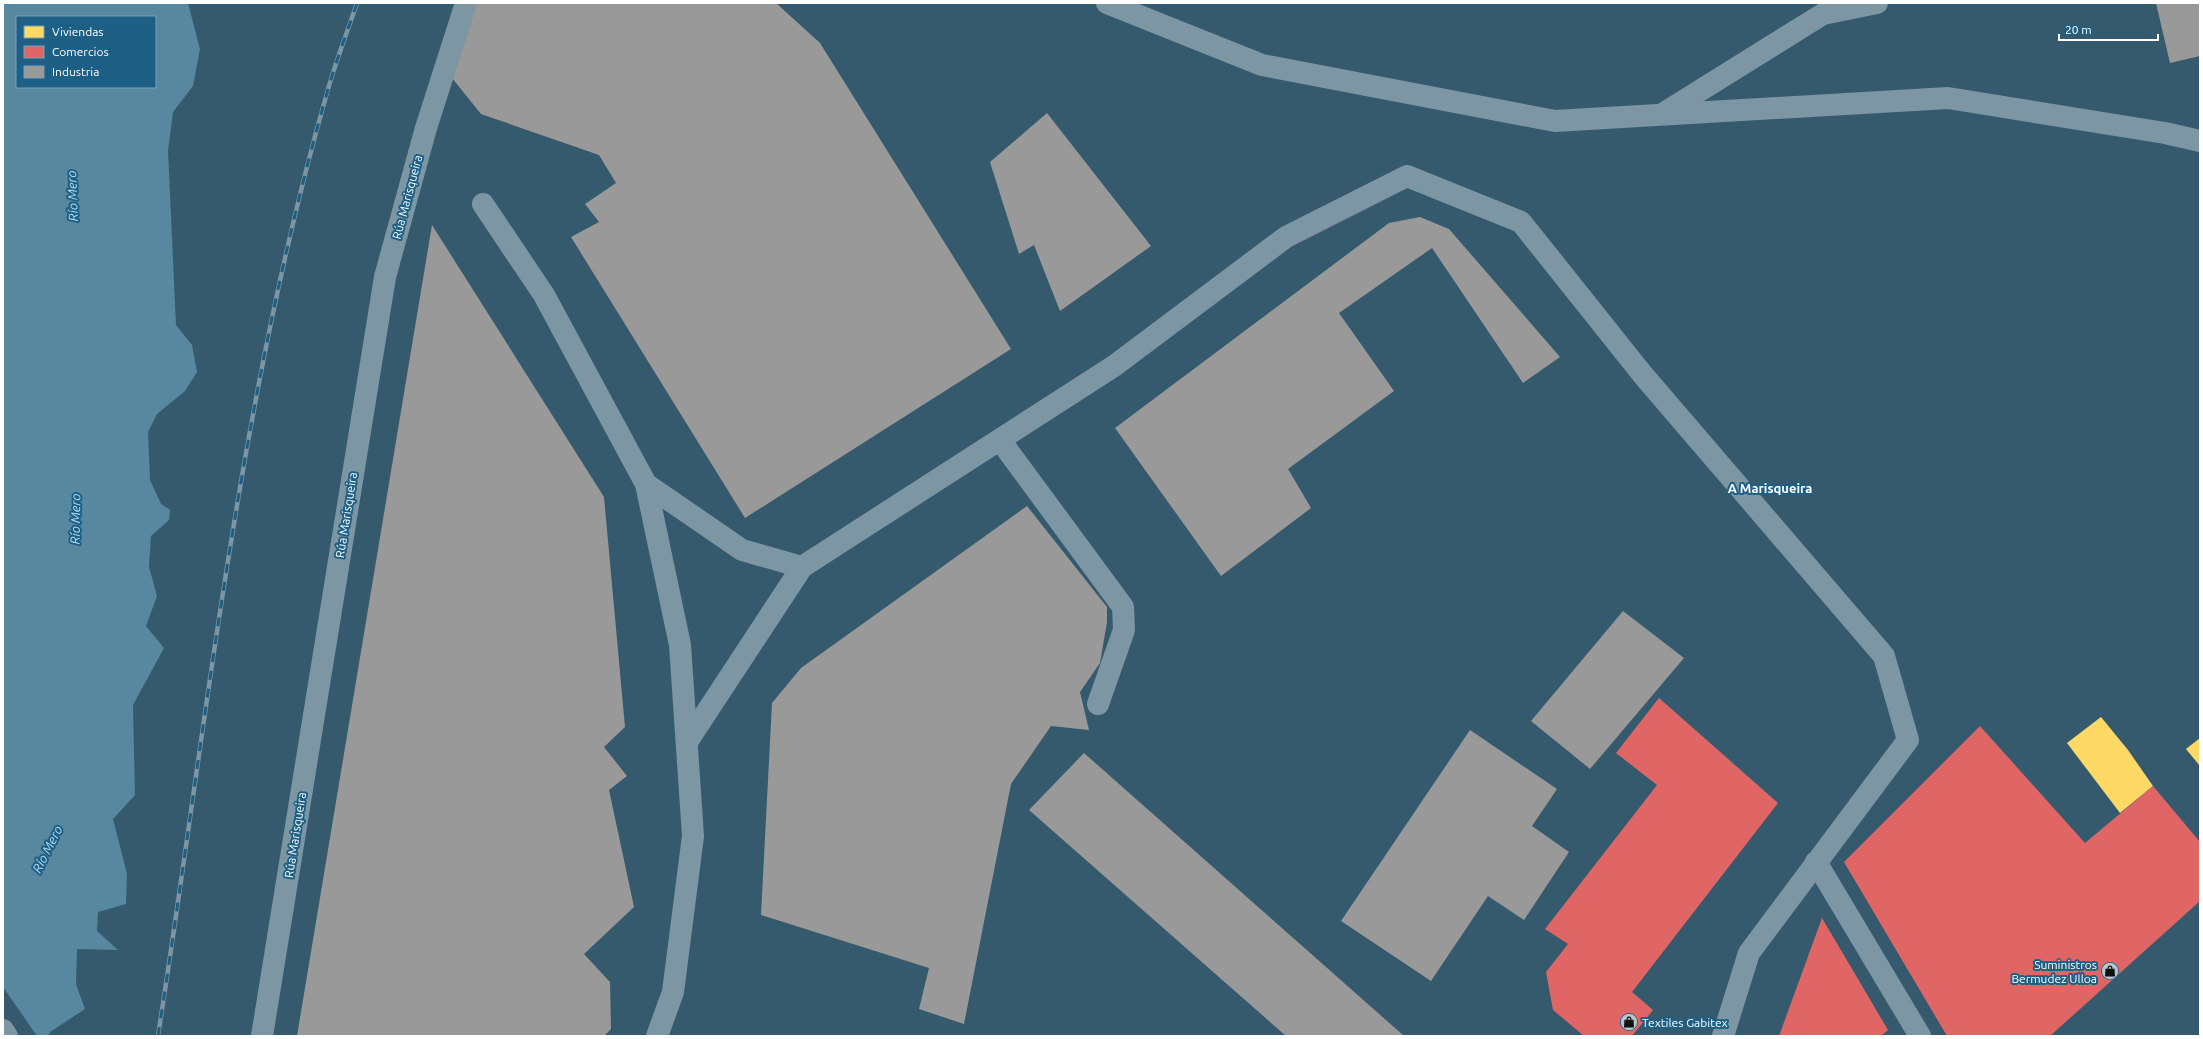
<svg xmlns="http://www.w3.org/2000/svg" width="2203" height="1039" font-family="Ubuntu,sans-serif">
	<style>
		.water { fill: #5887a0; fill-rule: evenodd }
		.pier { fill: #355a6e }
		.homes { fill: #ffd966 }
		.shops { fill: #e06666 }
		.industry { fill: #999 }
		.lines { fill: none; stroke-linecap: round; stroke-linejoin: round }
		.minor { stroke: #7c96a4; stroke-width: 22 }
		.highway { stroke: #7c96a3; stroke-width: 22 }
		.rail-casing { stroke: #7c96a3; stroke-width: 4.5 }
		.rail { stroke: #1e6085; stroke-width: 3; stroke-dasharray: 9; stroke-linecap: butt }
		.labels { text-anchor: middle; dominant-baseline: central; stroke-width: 4; stroke-linejoin: round; paint-order: stroke }
		.street-label { font-size: 12px; fill: #fff; stroke: #1e6085 }
		.poi-label { font-size: 12px; fill: #fff; stroke: #1e6085; text-anchor: end }
		.water-label { font-size: 13px; font-style: italic; fill: #b2dcf2; stroke: #1e6085 }
		.neighbourhood-label { font-size: 13px; font-weight: bold; fill: #fff; stroke: #1e6085 }
	</style>
	<rect width="100%" height="100%" fill="#355a6e"/>
	<!-- water -->
	<path class="water" d="M3 3H188L200 49 193 86 173 112 168 151 176 325 192 345 197 372 185 391 157 414 148 432 150 480 161 504 170 510 169 520 151 536 149 567 157 596 146 626 164 648 133 705 135 795 113 819 127 874 126 904 98 912 97 931 118 950 77 949 76 984 85 1009 50 1032 48 1036H3ZM17 17H155V87H17Z"/>
	<!-- pier -->
	<path class="pier" d="M3 987 37 1036H3Z"/>
	<!-- homes -->
	<g class="homes">
		<path d="M2101 717 2128 750 2153 786 2120 813 2067 743Z"/>
		<path d="M2200 738V766L2186 749Z"/>
	</g>
	<!-- shops -->
	<g class="shops">
		<path d="M1659 698 1778 803 1632 992 1653 1010 1632 1036H1584L1553 1010 1546 972 1568 944 1545 929 1657 785 1616 753Z"/>
		<path d="M1980 726 2085 843 2153 786 2200 842V901L2050 1036H1947L1844 862Z"/>
		<path d="M1822 918 1888 1030 1881 1036H1779Z"/>
	</g>
	<!-- industry -->
	<g class="industry">
		<path d="M476 3H776L820 43 1011 349 745 518 571 237 599 222 585 204 616 183 599 155 481 114 452 78Z"/>
		<path d="M2156 3H2200V56L2170 63Z"/>
		<path d="M1047 113 1151 246 1060 311 1034 245 1019 254 990 162Z"/>
		<path d="M1420 217 1449 229 1560 357 1523 383 1432 248 1339 313 1394 391 1288 469 1311 508 1221 576 1115 428 1389 223Z"/>
		<path d="M432 225 604 497 625 727 604 747 627 776 609 790 634 907 584 954 610 982 611 1029 604 1036H297Z"/>
		<path d="M1027 506 1107 607V622L1100 663 1080 692 1089 730 1051 726 1011 784 964 1024 919 1009 929 968 761 915 772 703 801 668Z"/>
		<path d="M1623 611 1684 658 1590 769 1531 721Z"/>
		<path d="M1470 730 1557 789 1532 826 1569 852 1524 920 1488 896 1431 981 1341 921Z"/>
		<path d="M1084 753 1404 1036H1286L1029 810Z"/>
	</g>
	<g class="lines">
		<!-- minor -->
		<g class="minor">
			<path d="M1107 3 1262 65 1555 121 1948 98 2165 133 2200 141"/>
			<path d="M1664 113 1823 14 1877 3"/>
			<path d="M483 204 544 295 646 484 680 645 693 836 673 992 657 1036"/>
			<path d="M1000 440 1123 607 1124 630 1098 704"/>
			<path d="M646 484 742 550 802 567"/>
			<path d="M687 742 802 567 1114 366 1286 237 1407 176 1521 222 1643 375 1884 656 1908 740 1749 953 1723 1036"/>
			<path d="M1816 862 1920 1036"/>
			<path d="M262 1036 385 277 426 128 466 3"/>
		</g>
		<!-- highway -->
		<path class="highway" d="M3 1030 7 1036"/>
		<defs>
			<path id="rail" d="M158 1036C207 721 239 400 327 93 335 63 347 33 357 3"/>
		</defs>
		<!-- rail casing -->
		<use href="#rail" class="rail-casing"/>
		<!-- rail -->
		<use href="#rail" class="rail"/>
	</g>
	<!-- icons -->
	<defs>
		<symbol id="shop-disc" viewBox="-11 -11 22 22"><circle r="9.5" fill="#b8c5cc" stroke="#1e6085"/><path d="M-5-2.5h2.3a2.7 3.5 0 0 1 5.4 0H5L5.5 6h-11ZM-1.5-2.5h3a1.5 2.3 0 0 0-3 0Z" fill="#111"/></symbol>
	</defs>
	<g fill-rule="evenodd">
		<use href="#shop-disc" x="2100" y="961" width="20" height="20"/>
		<use href="#shop-disc" x="1619" y="1012" width="20" height="20"/>
	</g>
	<g class="labels">
		<!-- street labels -->
		<g class="street-label">
			<text transform="translate(407 197) rotate(-75)">Rúa Marisqueira</text>
			<text transform="translate(346 515) rotate(-81)">Rúa Marisqueira</text>
			<text transform="translate(295 835) rotate(-81)">Rúa Marisqueira</text>
		</g>
		<!-- poi labels -->
		<g class="poi-label">
			<text x="2097" y="964">Suministros<tspan x="2097" dy="14">Bermudez Ulloa</tspan></text>
			<text x="1642" y="1022" text-anchor="start">Textiles Gabitex</text>
		</g>
		<!-- water labels -->
		<g class="water-label">
			<text transform="translate(72 196) rotate(-92)">Río Mero</text>
			<text transform="translate(75 519) rotate(-89)">Río Mero</text>
			<text transform="translate(47 849) rotate(-63)">Río Mero</text>
		</g>
		<!-- neighbourhood labels -->
		<g class="neighbourhood-label">
			<text x="1770" y="488">A Marisqueira</text>
		</g>
	</g>
	<!-- border -->
	<rect width="2203" height="1039" fill="none" stroke="#ffffff" stroke-width="8"/>
	<!-- legend -->
	<rect x="16" y="16" width="140" height="72" fill="#1e6085" stroke="#78a0b6"/>
	<rect x="24" y="26" width="20" height="12" fill="#ffd966" stroke="#78a0b6"/>
	<text x="52" y="36" font-size="12" fill="#ffffff">Viviendas</text>
	<rect x="24" y="46" width="20" height="12" fill="#e06666" stroke="#78a0b6"/>
	<text x="52" y="56" font-size="12" fill="#ffffff">Comercios</text>
	<rect x="24" y="66" width="20" height="12" fill="#999999" stroke="#78a0b6"/>
	<text x="52" y="76" font-size="12" fill="#ffffff">Industria</text>
	<!-- scale -->
	<path d="M2059 34v6h99v-6" fill="none" stroke="#ffffff" stroke-width="2"/>
	<text x="2065" y="34" font-size="12" fill="#ffffff" stroke="#1e6085" stroke-width="3" paint-order="stroke">20 m</text>
</svg>
